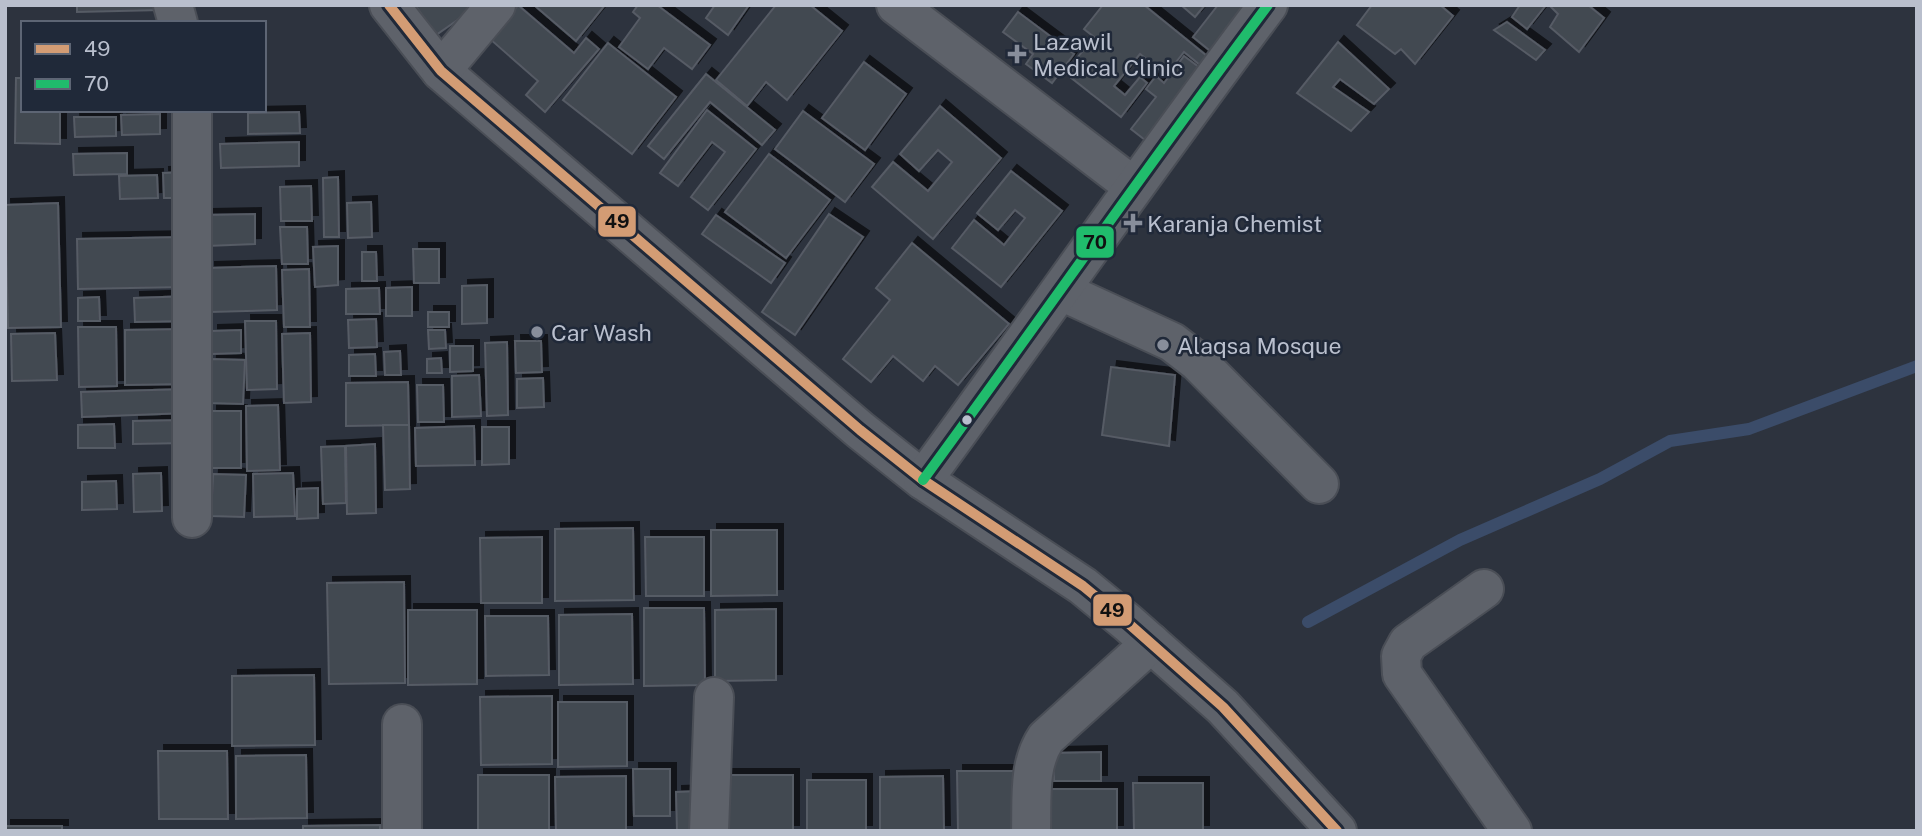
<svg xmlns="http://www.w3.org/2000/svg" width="1922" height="836" font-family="'Public Sans',sans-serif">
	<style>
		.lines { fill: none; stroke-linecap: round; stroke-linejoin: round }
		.stream { stroke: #3b4c69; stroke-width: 12 }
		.building { fill: #434851; stroke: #565b65; stroke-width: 2; filter: url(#shadow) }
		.minor-casing { stroke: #4a4e56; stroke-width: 42 }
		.minor { stroke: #5e626a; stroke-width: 38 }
		.bus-1-casing { stroke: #202939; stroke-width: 16 }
		.bus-2-casing { stroke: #202939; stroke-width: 16 }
		.bus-1 { stroke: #d39c74; stroke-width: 10 }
		.bus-2 { stroke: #20bc6c; stroke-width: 10 }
		.poi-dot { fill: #888e9b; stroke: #202939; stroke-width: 2.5 }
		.bus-dot { fill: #b9bfcd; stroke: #202939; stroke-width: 2.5 }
		.labels { text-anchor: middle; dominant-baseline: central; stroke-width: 5; stroke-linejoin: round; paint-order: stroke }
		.poi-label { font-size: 23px; fill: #b9bfcd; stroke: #202939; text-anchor: start }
		.line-badge { stroke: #202939; stroke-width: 2.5 }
		.pale-badge-label { font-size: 19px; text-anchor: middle; font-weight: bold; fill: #111 }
	</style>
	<defs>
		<filter id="shadow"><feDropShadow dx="6" dy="-6" stdDeviation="0" flood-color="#0009"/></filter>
	</defs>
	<rect width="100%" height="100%" fill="#2d333e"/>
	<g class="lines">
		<!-- stream -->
		<path class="stream" d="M1308 622 1460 540 1600 479 1670 441 1749 429 1917 366"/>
	</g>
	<!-- building -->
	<g class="building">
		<path d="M77 5H161V10L77 12Z"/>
		<path d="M415 5H479L436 35Z"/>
		<path d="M518 5 574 53 586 38 599 49 545 112 526 95 538 81 490 39Z"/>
		<path d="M534 5H605L576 41Z"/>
		<path d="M638 5H657L710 45 692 69 664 48 648 69 619 47 640 18 633 12Z"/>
		<path d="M715 5H749L728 35 706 18Z"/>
		<path d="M776 5H810L842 31 787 100 766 82 747 106 716 80Z"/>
		<path d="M1103 5H1144L1207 56 1200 65 1184 52 1166 75 1140 54 1114 86 1125 95 1140 77 1147 83 1121 117 1065 73 1094 37 1084 29Z"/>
		<path d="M1181 5H1205L1195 17Z"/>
		<path d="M1218 5H1239L1248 12 1214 54 1193 37Z"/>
		<path d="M1372 5H1440L1453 16 1415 64 1401 49 1395 54 1357 25Z"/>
		<path d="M1520 5H1546L1527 29 1512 17Z"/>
		<path d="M1549 5H1588L1604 18 1579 52 1550 27 1558 14Z"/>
		<path d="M1018 12 1074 54 1052 83 1026 64 1033 54 1003 32Z"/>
		<path d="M1507 22 1545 50 1536 60 1494 30Z"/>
		<path d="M1338 42 1389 89 1374 104 1340 79 1333 87 1369 112 1351 131 1297 93Z"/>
		<path d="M608 43 676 97 632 154 563 100Z"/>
		<path d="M1184 56 1211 76 1150 144 1131 129 1156 97 1146 89 1156 76 1164 83Z"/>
		<path d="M864 62 906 94 865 150 822 118Z"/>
		<path d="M706 74 775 130 762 145 710 102 664 159 648 146Z"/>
		<path d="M16 78H23V110H60V144L15 143Z"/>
		<path d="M940 106 1001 158 933 239 872 187 893 162 928 191 952 162 938 150 919 171 900 154Z"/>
		<path d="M707 110 756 149 708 210 691 197 725 152 712 142 678 186 660 173Z"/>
		<path d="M803 111 874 164 845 202 775 149Z"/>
		<path d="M299 112 300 133 248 134V113Z"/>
		<path d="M160 114V134L122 135 121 115Z"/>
		<path d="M74 117H116V136L75 137Z"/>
		<path d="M299 142V166L221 168 220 144Z"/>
		<path d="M127 153V174L74 175 73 154Z"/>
		<path d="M769 154 830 200 786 258 725 212Z"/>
		<path d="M1011 171 1062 211 1001 287 952 248 974 220 1004 245 1025 218 1015 210 998 230 977 213Z"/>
		<path d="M187 172V198H164L163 173Z"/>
		<path d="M157 175 158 198 120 199 119 176Z"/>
		<path d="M338 177 339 237H324L323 178Z"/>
		<path d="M311 186 312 221H281L280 187Z"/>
		<path d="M371 202 372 237 348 238 347 203Z"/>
		<path d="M58 203 61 327 8 328 5 205Z"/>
		<path d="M255 214V244L207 246 206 215Z"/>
		<path d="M829 214 863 237 795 335 762 312Z"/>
		<path d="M716 215 785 263 771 283 702 234Z"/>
		<path d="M280 227H307L308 264H282Z"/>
		<path d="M183 237 184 287 78 289 77 239Z"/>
		<path d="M912 243 1009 324 958 385 935 366 923 381 893 356 871 382 843 359 890 300 876 288Z"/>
		<path d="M338 246V285L315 287 313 247Z"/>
		<path d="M413 249H439V283H414Z"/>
		<path d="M362 252H376L377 281H362Z"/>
		<path d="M276 266 277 310 210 312 209 268Z"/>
		<path d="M309 269 310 327H284L282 270Z"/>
		<path d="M487 285V323L462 324V286Z"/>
		<path d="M412 287V316H386V288Z"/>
		<path d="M379 288 380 314H346V289Z"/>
		<path d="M191 296V321L135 322 134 298Z"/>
		<path d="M99 297 100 321H78V298Z"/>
		<rect x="428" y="312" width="21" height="15"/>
		<path d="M376 319 377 347 349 348 348 320Z"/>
		<path d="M245 321H276L277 389 247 390Z"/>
		<path d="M78 327H116L117 386 79 387Z"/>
		<path d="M187 329 189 384 125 385V330Z"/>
		<path d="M241 330V353L212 354V331Z"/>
		<path d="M428 330H445L446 348 429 349Z"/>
		<path d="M55 333 57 380 12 381 11 334Z"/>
		<path d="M310 333 311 402 284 403 282 334Z"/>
		<path d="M515 341H541L542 372 516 373Z"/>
		<path d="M507 342 508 415 487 416 485 343Z"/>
		<path d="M450 346H473V371L450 372Z"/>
		<path d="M400 351 401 375H385L384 352Z"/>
		<path d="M375 354 376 376H349V355Z"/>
		<path d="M441 358 442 373H427V359Z"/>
		<path d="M211 359 245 360 243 404 209 403Z"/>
		<path d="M1111 367 1175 375 1169 446 1102 435Z"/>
		<path d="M479 375 481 416 452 417V376Z"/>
		<path d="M543 378 544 407 517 408V379Z"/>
		<path d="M408 382 409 425 346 426V383Z"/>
		<path d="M417 385H443L444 422H418Z"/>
		<path d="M187 389V413L82 417 81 392Z"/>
		<path d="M278 405 280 470 247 471 246 406Z"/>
		<path d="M211 411H241V468H210Z"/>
		<path d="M186 420V443L133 444V421Z"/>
		<path d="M114 424 115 448H78V425Z"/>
		<path d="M383 425H409L410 489 385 490Z"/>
		<path d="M474 426 475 465 416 466 415 428Z"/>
		<path d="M482 427H509V464L482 465Z"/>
		<path d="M375 444 376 513 347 514 346 446Z"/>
		<path d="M345 446 346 503 323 504 321 447Z"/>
		<path d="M161 473 162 511 134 512 133 474Z"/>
		<path d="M293 473 295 516 254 517 253 474Z"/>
		<path d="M213 474 246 475 244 517 211 516Z"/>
		<path d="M116 481 117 509 82 510V482Z"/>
		<path d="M318 488V518L297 519V489Z"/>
		<path d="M633 528 634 600 555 601V529Z"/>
		<path d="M711 530H777V595L711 596Z"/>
		<path d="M542 537V603H481L480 538Z"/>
		<path d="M645 537H704V596H646Z"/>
		<path d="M404 582 405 683 329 684 327 583Z"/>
		<path d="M644 608H704L705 685 644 686Z"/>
		<path d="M776 609V680L715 681V610Z"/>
		<path d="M408 610H477V684L408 685Z"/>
		<path d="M632 614 633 684 559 685V615Z"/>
		<path d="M485 616H548L549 675 486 676Z"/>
		<path d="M314 675 315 745 232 746V676Z"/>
		<path d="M552 696V764L481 765 480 697Z"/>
		<path d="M558 702H627V766L558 767Z"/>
		<path d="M158 751H227L228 819H159Z"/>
		<path d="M1101 752V781H1054L1053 753Z"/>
		<path d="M306 755 307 818 236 819V756Z"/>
		<path d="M633 769H670V816H634Z"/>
		<path d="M957 771H1022V831H958Z"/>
		<rect x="478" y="775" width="71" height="56"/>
		<rect x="727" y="775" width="66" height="56"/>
		<path d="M626 776V831H556L555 777Z"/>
		<path d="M943 776 944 831H880V777Z"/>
		<rect x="807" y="780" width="59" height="51"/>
		<path d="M1133 783H1203V831H1134Z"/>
		<rect x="1047" y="789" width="70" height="42"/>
		<path d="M700 791V830L677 831 676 792Z"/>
		<path d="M380 825V831H303V826Z"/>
		<rect x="5" y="826" width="57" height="5"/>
	</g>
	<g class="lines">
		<defs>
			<g id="minor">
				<path d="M173 5 178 23"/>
				<path d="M389 5 441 71 860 430 923 480 1083 586 1128 623 1223 707 1337 831"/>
				<path d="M896 5 1133 186"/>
				<path d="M441 71 496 5"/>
				<path d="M192 110V518"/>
				<path d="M1061 291 1172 342 1198 362 1319 484"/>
				<path d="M923 480C1039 322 1150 162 1268 5"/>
				<path d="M1484 589 1408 643 1401 656 1402 674 1512 831"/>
				<path d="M402 724V831"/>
				<path d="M709 831 714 697"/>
				<path d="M1031 831C1032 799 1028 765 1046 738L1151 643"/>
			</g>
		</defs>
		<!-- minor casing -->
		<use href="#minor" class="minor-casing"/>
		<!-- minor -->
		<use href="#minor" class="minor"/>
		<defs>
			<path id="bus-1" d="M389 5 441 71 860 430 923 480 1083 586 1128 623 1223 707 1337 831"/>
			<path id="bus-2" d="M923 480C1039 322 1150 162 1268 5"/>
		</defs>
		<!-- bus-1 casing -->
		<use href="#bus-1" class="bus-1-casing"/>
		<!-- bus-2 casing -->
		<use href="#bus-2" class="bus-2-casing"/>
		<!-- bus-1 -->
		<use href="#bus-1" class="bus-1"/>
		<!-- bus-2 -->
		<use href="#bus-2" class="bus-2"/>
	</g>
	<!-- markers -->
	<g class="poi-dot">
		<path d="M1013.5 43.5h7v7h7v7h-7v7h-7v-7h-7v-7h7z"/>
		<path d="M1129.5 212.5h7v7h7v7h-7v7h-7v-7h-7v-7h7z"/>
		<circle cx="537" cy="332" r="7"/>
		<circle cx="1163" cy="345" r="7"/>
	</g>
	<circle class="bus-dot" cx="967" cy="420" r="6"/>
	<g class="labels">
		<!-- poi labels -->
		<g class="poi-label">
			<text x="1033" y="41">Lazawil<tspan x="1033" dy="26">Medical Clinic</tspan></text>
			<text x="1147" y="223">Karanja Chemist</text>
			<text x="551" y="332">Car Wash</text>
			<text x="1177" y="345">Alaqsa Mosque</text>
		</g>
	</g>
	<g class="line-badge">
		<rect x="597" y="205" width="40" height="33" rx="7" fill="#d39c74"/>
		<rect x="1075" y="225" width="40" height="34" rx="7" fill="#20bc6c"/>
		<rect x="1092" y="593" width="41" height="34" rx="7" fill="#d39c74"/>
	</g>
	<g class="pale-badge-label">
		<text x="617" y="228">49</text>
		<text x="1095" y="249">70</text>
		<text x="1112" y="617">49</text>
	</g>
	<!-- border -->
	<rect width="1922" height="836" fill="none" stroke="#b9bfcd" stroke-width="14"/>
	<!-- legend -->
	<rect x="21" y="21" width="245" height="91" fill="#202939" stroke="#5d6574" stroke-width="2"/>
	<rect x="35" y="44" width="35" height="10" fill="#d39c74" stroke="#5d6574" stroke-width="2"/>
	<text x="84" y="56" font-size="21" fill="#b9bfcd">49</text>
	<rect x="35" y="79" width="35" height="10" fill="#20bc6c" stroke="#5d6574" stroke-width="2"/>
	<text x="84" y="91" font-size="21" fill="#b9bfcd">70</text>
</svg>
